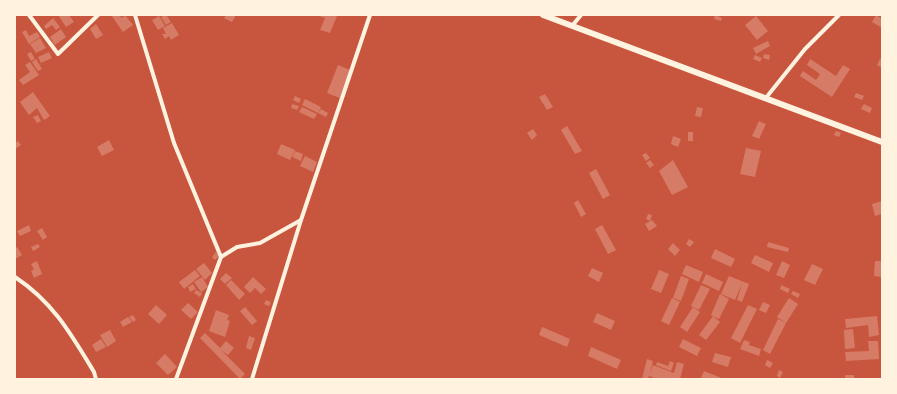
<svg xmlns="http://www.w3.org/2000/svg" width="897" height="394" font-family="Bitter,serif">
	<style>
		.building { fill: #d67c66 }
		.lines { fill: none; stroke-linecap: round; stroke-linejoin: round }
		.minor { stroke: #fff3e0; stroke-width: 4 }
		.primary { stroke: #fff3e0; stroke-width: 6 }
	</style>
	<rect width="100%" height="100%" fill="#c8553d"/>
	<!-- building -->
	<g class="building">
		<path d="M58 15H69L74 22 66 27Z"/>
		<path d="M111 15H119L122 18 125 15 133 25 123 32Z"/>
		<path d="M166 15 171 22 166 25 161 17Z"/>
		<path d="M226 15H236L232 22 224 18Z"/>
		<path d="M317 15 337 16 330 33 320 30 325 18Z"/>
		<path d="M715 15 722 18 721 21 714 19Z"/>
		<path d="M876 15 882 19V28L872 22Z"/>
		<path d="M159 16 165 26 158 30 152 20Z"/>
		<path d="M756 16 768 31 757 40 745 25Z"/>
		<path d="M53 18 60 27 56 30 52 25 46 29 44 26Z"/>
		<path d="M172 23 179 35 171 40 169 36 165 39 162 34H166L163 28Z"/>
		<path d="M96 24 103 35 96 39 90 29Z"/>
		<path d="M61 29 66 37 55 45 50 37Z"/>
		<path d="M26 30 29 36 37 32 40 37 29 44 22 32Z"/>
		<path d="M40 38 46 48 36 53 30 44Z"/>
		<path d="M768 41 770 46 756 54 753 48Z"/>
		<path d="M31 52 35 59 31 61 27 54Z"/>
		<path d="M49 52 52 58 41 63 38 57Z"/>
		<path d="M764 54 770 55 769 60 763 58Z"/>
		<path d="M755 55 762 58 760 62 753 59Z"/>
		<path d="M36 59 42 69 38 71 32 62Z"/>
		<path d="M810 59 836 76 843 65 850 69 832 97 800 76 803 71 816 80 820 74 807 65Z"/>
		<path d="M880 59 882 60V68L877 65Z"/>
		<path d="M30 62 39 75 23 85 19 80 30 72 25 65Z"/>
		<path d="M338 65 350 70 340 98 327 93Z"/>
		<path d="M33 92 50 116 44 120 37 108 29 115 20 102Z"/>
		<path d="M856 93 864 96 862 100 854 97Z"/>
		<path d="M545 94 553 107 547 110 539 97Z"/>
		<path d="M295 96 301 99 299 103 293 100Z"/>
		<path d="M305 99 321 107 318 113 302 105Z"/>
		<path d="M292 104 299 106 297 110 291 108Z"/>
		<path d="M864 104 872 108 870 113 861 109Z"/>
		<path d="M302 107 317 114 314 119 299 112Z"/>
		<path d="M697 107 703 108 701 117 695 116Z"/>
		<path d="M321 109 328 113 326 117 318 113Z"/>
		<path d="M38 115 41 121 37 123 33 117Z"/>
		<path d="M759 121 766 124 759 139 752 136Z"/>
		<path d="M567 126 582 151 575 154 561 130Z"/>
		<path d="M533 129 537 135 532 140 527 133Z"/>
		<path d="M836 131 841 133 839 137 834 135Z"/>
		<rect x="688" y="132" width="5" height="9"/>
		<path d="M673 136 681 139 678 147 671 144Z"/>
		<path d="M109 140 114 150 102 156 97 147Z"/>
		<path d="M18 141 21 145 15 149V143Z"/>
		<path d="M281 144 295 150 290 160 277 154Z"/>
		<path d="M746 148 761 151 755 177 740 174Z"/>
		<path d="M295 151 303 154 301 161 292 157Z"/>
		<path d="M646 153 650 158 646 161 642 155Z"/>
		<path d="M305 156 317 162 313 172 300 166Z"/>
		<path d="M650 160 654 165 650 168 646 163Z"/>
		<path d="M673 160 688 187 672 195 659 171Z"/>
		<path d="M596 169 610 195 603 199 589 173Z"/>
		<path d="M578 200 586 214 581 217 574 203Z"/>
		<path d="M882 201V214L875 216 872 204Z"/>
		<path d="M648 214 652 215 650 221 646 219Z"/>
		<path d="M652 220 657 226 649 231 645 224Z"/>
		<path d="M29 225 31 231 20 236 17 231Z"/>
		<path d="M602 225 616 250 608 254 595 229Z"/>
		<path d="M42 228 47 237 43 240 37 231Z"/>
		<path d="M689 239 694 242 690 247 686 244Z"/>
		<path d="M768 242 789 248 788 252 767 247Z"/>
		<path d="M673 243 680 250 675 256 668 249Z"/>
		<path d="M38 244 40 247 33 251 31 247Z"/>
		<path d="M17 247 22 255 15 259V248Z"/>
		<path d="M715 249 735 259 731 267 711 258Z"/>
		<path d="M216 252 219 256 215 260 212 257Z"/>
		<path d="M755 255 773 263 769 272 751 263Z"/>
		<path d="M37 261 42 274 34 278 31 271 34 269 31 264Z"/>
		<path d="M782 261 790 265 784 278 776 275Z"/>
		<path d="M875 261H882V277L874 276Z"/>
		<path d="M204 263 212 273 205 280 196 269Z"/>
		<path d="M812 264 823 269 815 285 804 280Z"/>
		<path d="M686 265 703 272 699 282 682 274Z"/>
		<path d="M592 268 603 273 599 282 588 276Z"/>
		<path d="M195 270 200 276 184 289 179 282Z"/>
		<path d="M659 270 669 274 661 293 651 289Z"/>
		<path d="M226 273 232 278 225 284 220 279Z"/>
		<path d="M706 274 723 282 719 291 702 283Z"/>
		<path d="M681 276 689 279 681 301 673 298Z"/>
		<path d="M729 276 749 284 742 302 737 300 742 284 735 300 721 294Z"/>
		<path d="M202 277 208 287 201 292 194 282Z"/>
		<path d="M253 277 266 289 261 294 255 288 250 293 244 287Z"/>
		<path d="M231 280 245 294 239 300 226 285Z"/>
		<path d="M193 284 196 289 190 292 188 287Z"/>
		<path d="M701 285 710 289 699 310 691 306Z"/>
		<path d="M781 285 790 289 788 293 780 289Z"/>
		<path d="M196 290 202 293 200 297 194 293Z"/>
		<path d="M793 291 800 294 798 298 791 294Z"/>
		<path d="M720 294 729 299 719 319 711 315Z"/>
		<path d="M672 298 680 302 669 325 661 321Z"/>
		<path d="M789 298 798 304 786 323 777 317Z"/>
		<path d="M266 300 271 302 269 306 264 304Z"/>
		<path d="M763 302 770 305 766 313 759 310Z"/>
		<path d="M188 303 198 312 191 319 181 310Z"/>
		<path d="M156 305 167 315 159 324 148 314Z"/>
		<path d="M748 305 757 309 740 343 731 338Z"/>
		<path d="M245 307 257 321 252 325 240 311Z"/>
		<path d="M693 307 700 312 687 332 680 327Z"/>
		<path d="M216 310 229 315 227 320 230 321 225 337 209 331Z"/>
		<path d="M597 313 615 321 611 330 593 322Z"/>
		<path d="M133 315 136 320 133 322 129 317Z"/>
		<path d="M713 316 720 322 706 340 699 335Z"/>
		<path d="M877 316 879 335 869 337 868 325 846 328 845 319Z"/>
		<path d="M128 317 132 322 123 327 120 322Z"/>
		<path d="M778 319 786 323 770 354 763 350Z"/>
		<path d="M542 327 570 339 567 347 539 335Z"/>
		<path d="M853 329 855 348 845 349 844 330Z"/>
		<path d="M110 330 116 341 107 347 100 335Z"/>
		<path d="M205 333 220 348 226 341 234 348 228 355 221 350 245 374 240 379 200 338Z"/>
		<path d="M249 336 255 338 251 350 246 348Z"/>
		<path d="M101 339 106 347 96 352 92 345Z"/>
		<path d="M683 339 701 348 697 356 679 347Z"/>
		<path d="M744 340 750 342 749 345 761 349 759 356 740 349Z"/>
		<path d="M868 341H878L879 359 846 361 845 352 869 351Z"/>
		<path d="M591 347 621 360 617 369 588 356Z"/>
		<path d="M715 353 731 357 728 367 712 362Z"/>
		<path d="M165 354 177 367 168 375 156 363Z"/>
		<path d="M647 359 653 361 650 374 653 365 674 373 677 362 684 364 680 379H657L649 376 648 379H642Z"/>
		<path d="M767 360 773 363 770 368 765 365Z"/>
		<path d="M670 361 674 363 671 371 656 365 657 362 668 366Z"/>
		<path d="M779 370 783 372 780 378 777 376Z"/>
		<path d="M704 371 724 379 701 378Z"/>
		<rect x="845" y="375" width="9" height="4"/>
	</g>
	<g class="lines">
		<!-- minor -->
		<g class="minor">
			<path d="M29 15 58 54 98 15"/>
			<path d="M135 15 174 143 221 257"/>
			<path d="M572 26 581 15"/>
			<path d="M765 99 805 49 839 15"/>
			<path d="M15 277C53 302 71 334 94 372L96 379"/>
			<path d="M176 379 221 257 237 247 260 243 301 220"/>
			<path d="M252 379 301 220 370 15"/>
		</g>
		<!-- primary -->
		<path class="primary" d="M543 15 882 142"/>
	</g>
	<!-- border -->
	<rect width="897" height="394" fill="none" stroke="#fff3e0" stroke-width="32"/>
</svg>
